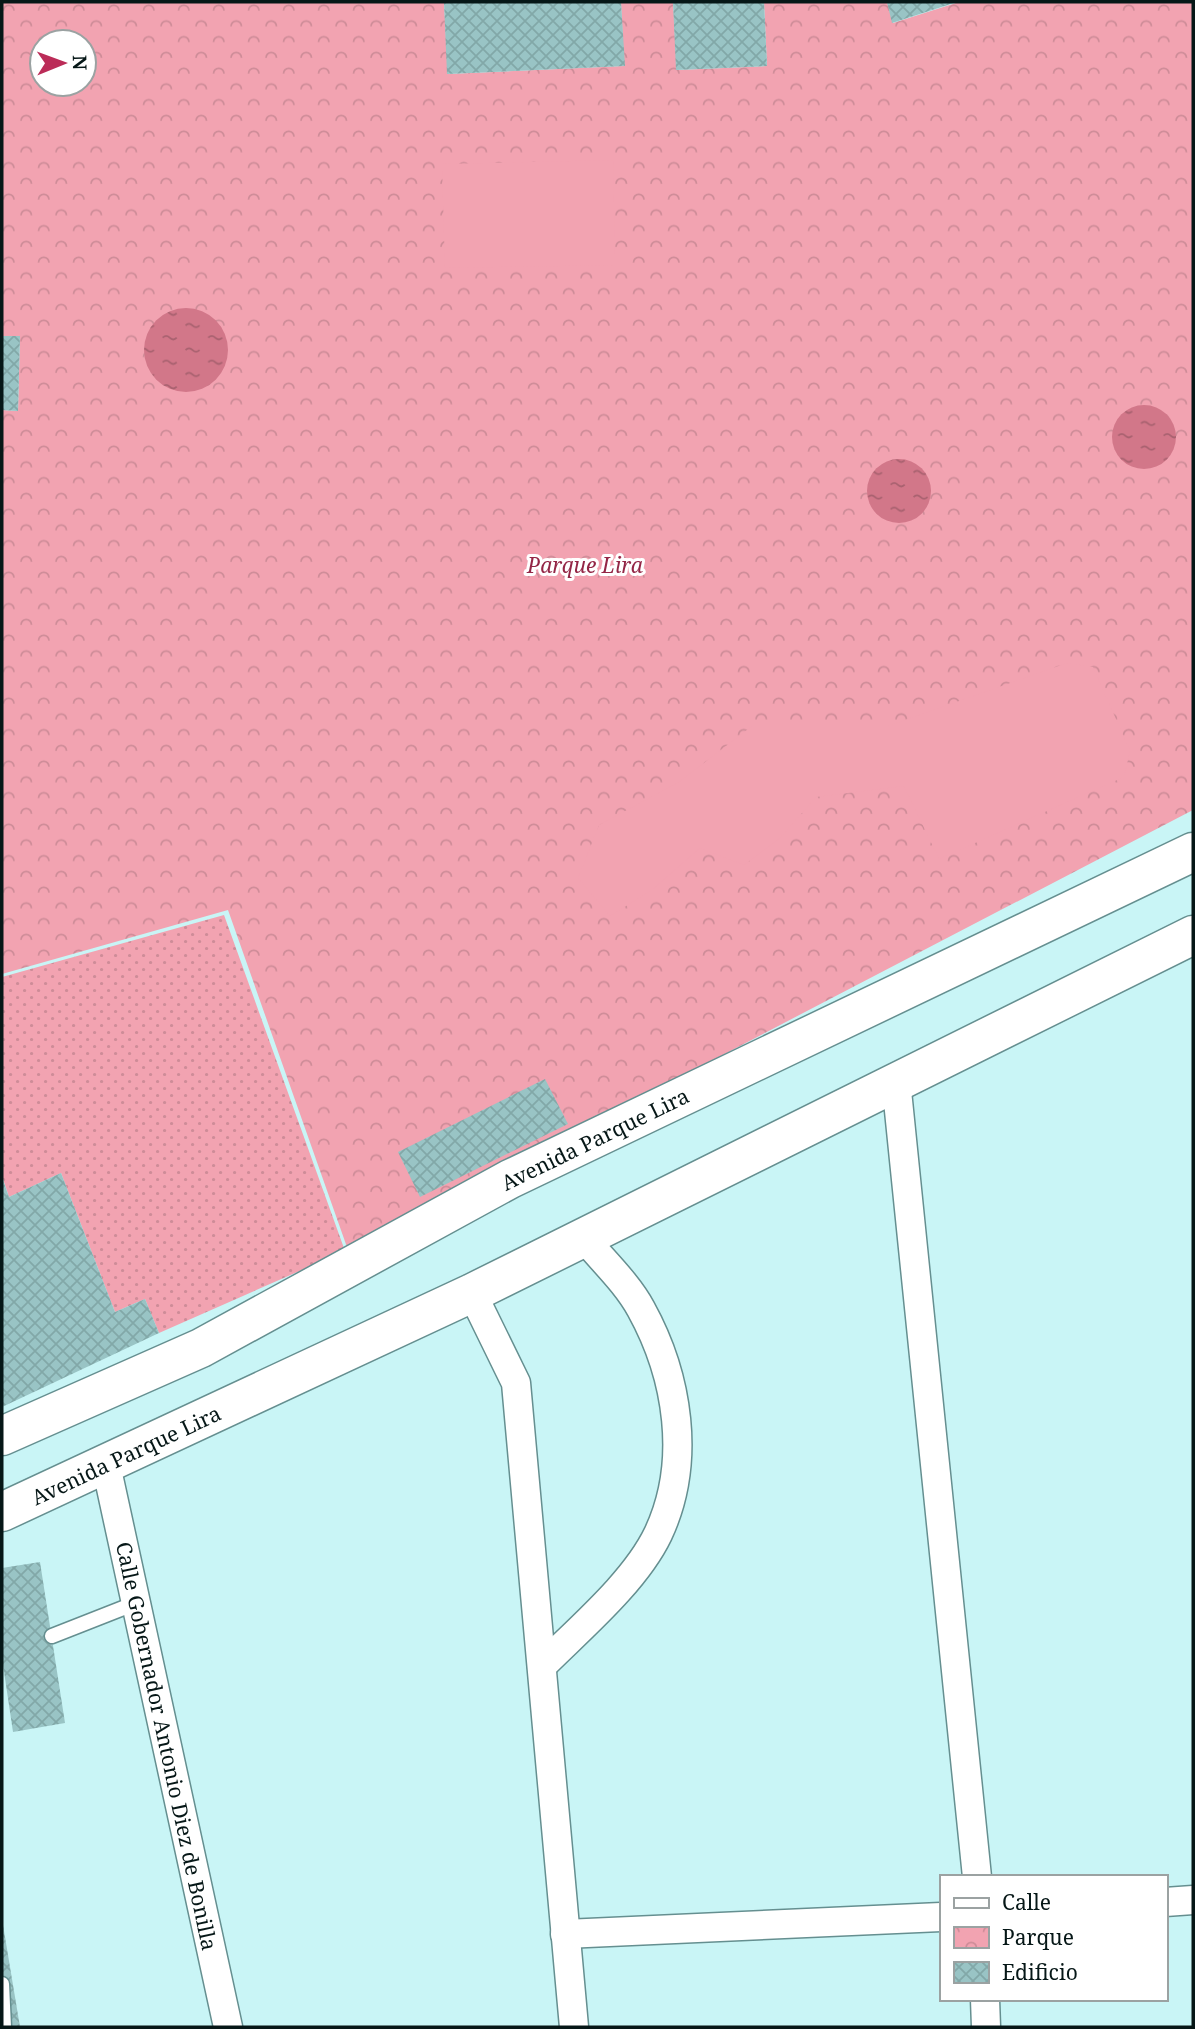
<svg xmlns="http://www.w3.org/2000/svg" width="1195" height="2029" font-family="'Noto Serif',serif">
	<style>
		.park { fill: url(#park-crowns); fill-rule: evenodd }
		.garden { fill: url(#garden-dots) }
		.pitch { fill: #f2a3b1 }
		.water { fill: url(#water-ripples) }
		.building { fill: url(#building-cross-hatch) }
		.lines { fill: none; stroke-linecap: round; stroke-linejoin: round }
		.service-casing { stroke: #658f90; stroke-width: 17 }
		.minor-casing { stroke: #658f90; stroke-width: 31 }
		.secondary-casing { stroke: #658f90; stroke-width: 41 }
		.service { stroke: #fff; stroke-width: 14 }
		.minor { stroke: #fff; stroke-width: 28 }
		.secondary { stroke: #fff; stroke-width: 38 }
		.labels { text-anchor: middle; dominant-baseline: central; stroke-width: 6; stroke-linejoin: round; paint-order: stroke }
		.park-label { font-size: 21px; font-style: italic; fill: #932646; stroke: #fff }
		.street-label { font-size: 21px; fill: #061717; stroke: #fff }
	</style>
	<defs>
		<pattern id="park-crowns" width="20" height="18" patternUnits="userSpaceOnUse" patternTransform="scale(1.75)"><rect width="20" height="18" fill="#f2a3b1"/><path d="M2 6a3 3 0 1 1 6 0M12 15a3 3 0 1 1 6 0" fill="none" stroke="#ce8c98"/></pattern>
		<pattern id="garden-dots" width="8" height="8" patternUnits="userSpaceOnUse" patternTransform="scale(1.75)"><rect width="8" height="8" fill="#f2a3b1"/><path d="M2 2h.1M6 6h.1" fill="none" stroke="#ce8c98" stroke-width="1.8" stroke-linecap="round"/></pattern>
		<pattern id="water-ripples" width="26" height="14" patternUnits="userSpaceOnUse" patternTransform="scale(1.75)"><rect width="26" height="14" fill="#d27789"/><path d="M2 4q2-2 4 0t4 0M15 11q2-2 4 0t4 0" fill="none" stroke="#a8616f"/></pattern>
		<pattern id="building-cross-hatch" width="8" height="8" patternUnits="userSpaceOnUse" patternTransform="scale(1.75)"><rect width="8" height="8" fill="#99c4c5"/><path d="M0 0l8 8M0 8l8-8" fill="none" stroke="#82a8a8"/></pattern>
	</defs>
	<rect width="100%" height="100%" fill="#c9f5f6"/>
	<!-- park -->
	<path class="park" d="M2 2H444L448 74 624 66 621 2H673L677 70 767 66 764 2H887L893 23 959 2H1193V810L348 1250 228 910 2 974V410L18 411 20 336H2ZM42 42H84V84H42Z"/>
	<!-- garden -->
	<path class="garden" d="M224 915 345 1251 159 1333 145 1299 115 1312 61 1173 9 1197 2 1176V977Z"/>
	<!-- pitch -->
	<g class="pitch">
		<path d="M613 160 615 265 445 268 442 164Z"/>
		<path d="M1067 663 1093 667 1130 751 1124 777 939 859 904 786 816 797 780 838 744 865 700 848 652 890 610 916 578 878 599 825 679 782 752 726H888Z"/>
	</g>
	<!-- water -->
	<g class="water">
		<circle cx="186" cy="350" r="42"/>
		<circle cx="1144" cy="437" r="32"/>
		<circle cx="899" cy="491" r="32"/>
	</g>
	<!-- building -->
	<g class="building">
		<path d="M444 2H621L625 66 447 74Z"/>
		<path d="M673 2H764L767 66 676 70Z"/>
		<path d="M887 2H957L892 23Z"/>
		<path d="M2 336H20L18 411 2 410Z"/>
		<path d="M545 1079 568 1124 420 1197 398 1152Z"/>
		<path d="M61 1173 115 1312 145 1299 159 1333 2 1407V1177L9 1197Z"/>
		<path d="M40 1562 65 1723 13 1732 2 1658V1568Z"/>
		<path d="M2 1925H3L20 2027H2Z"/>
	</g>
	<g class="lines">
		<defs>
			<g id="service">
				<path d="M52 1636 136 1603"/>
				<path d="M2 1984 4 2027"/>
			</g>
			<g id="minor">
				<path d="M896 1081 977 1877"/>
				<path d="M472 1293 516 1383 574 2027"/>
				<path d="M106 1465 228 2027"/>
				<path d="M542 1666C579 1629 635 1582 658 1534 692 1462 678 1376 641 1309 627 1283 602 1260 584 1238"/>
				<path d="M1165 1902 1193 1900"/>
				<path d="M565 1934 941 1917"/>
				<path d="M985 1999 986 2027"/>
			</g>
			<g id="secondary">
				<path d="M2 1436 201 1348 510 1179 1193 852"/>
				<path d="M2 1512 472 1293 1193 935"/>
			</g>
		</defs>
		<!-- service casing -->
		<use href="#service" class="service-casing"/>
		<!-- minor casing -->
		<use href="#minor" class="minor-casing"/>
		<!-- secondary casing -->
		<use href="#secondary" class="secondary-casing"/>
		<!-- service -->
		<use href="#service" class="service"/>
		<!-- minor -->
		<use href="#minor" class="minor"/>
		<!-- secondary -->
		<use href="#secondary" class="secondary"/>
	</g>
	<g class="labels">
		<!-- park labels -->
		<g class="park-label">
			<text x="585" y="565">Parque Lira</text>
		</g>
		<!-- street labels -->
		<g class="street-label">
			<text transform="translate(595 1139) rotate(-26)">Avenida Parque Lira</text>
			<text transform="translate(126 1455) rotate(-25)">Avenida Parque Lira</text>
			<text transform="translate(167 1746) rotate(78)">Calle Gobernador Antonio Diez de Bonilla</text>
		</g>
	</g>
	<!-- border -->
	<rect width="1195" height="2029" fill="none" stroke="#061717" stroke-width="7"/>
	<!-- legend -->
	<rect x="940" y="1875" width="228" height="126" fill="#ffffff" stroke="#9ba2a2" stroke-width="2"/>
	<rect x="954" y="1898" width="35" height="10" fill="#ffffff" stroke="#9ba2a2" stroke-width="2"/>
	<text x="1002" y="1910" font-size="21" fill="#061717">Calle</text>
	<rect x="954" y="1927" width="35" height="21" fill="url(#park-crowns)" stroke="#9ba2a2" stroke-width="2"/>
	<text x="1002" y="1945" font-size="21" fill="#061717">Parque</text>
	<rect x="954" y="1962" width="35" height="21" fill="url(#building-cross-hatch)" stroke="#9ba2a2" stroke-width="2"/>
	<text x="1002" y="1980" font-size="21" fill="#061717">Edificio</text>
	<!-- north arrow -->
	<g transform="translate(63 63) rotate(89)"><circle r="33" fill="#ffffff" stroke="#9ba2a2" stroke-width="2"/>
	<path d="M0-5L12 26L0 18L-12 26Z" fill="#bb2c58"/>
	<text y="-10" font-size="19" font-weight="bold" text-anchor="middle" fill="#061717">N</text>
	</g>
</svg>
